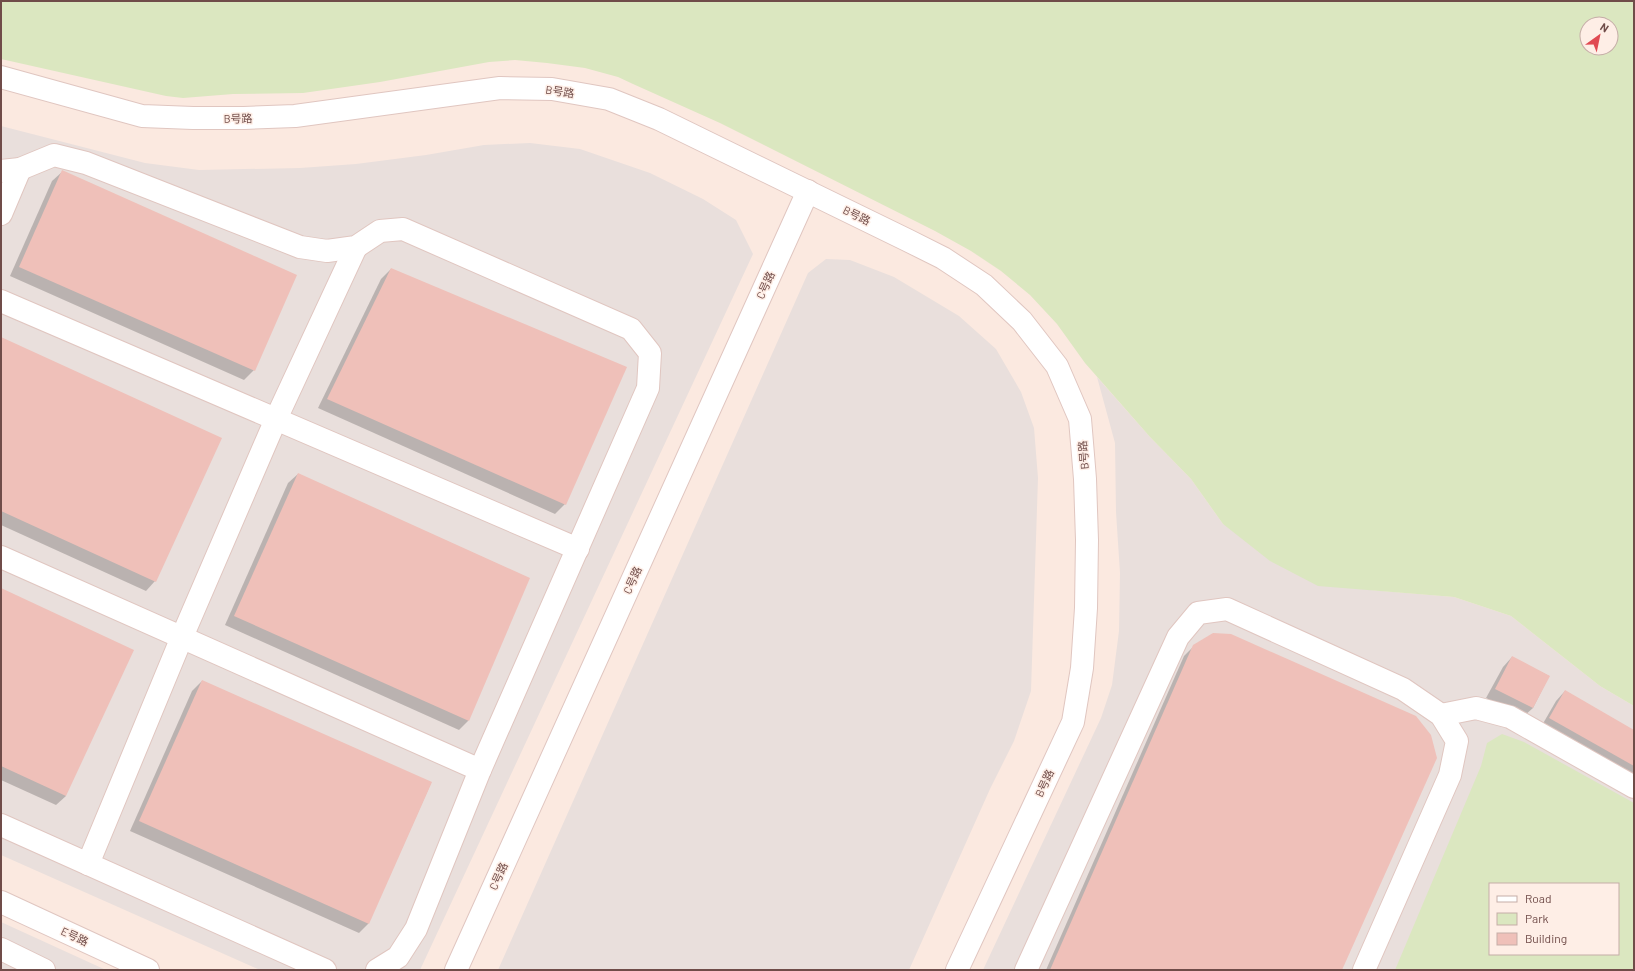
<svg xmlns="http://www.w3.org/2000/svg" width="1635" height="971" font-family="Barlow,'Noto Sans SC',sans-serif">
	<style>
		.industrial { fill: #e9dfdc; fill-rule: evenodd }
		.green { fill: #dbe7c0; fill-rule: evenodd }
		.shadow { fill: #0003 }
		.building { fill: #efc0b9 }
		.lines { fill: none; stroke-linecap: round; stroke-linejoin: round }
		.minor-casing { stroke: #e0c6c0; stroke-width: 24 }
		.minor { stroke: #fff; stroke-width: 22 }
		.labels { text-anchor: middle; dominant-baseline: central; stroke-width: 3; stroke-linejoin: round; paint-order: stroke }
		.street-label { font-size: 11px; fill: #704c49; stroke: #feeee6 }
	</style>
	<rect width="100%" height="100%" fill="#fbe9e0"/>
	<!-- industrial -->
	<g class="industrial">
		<path d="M1 126 145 163 199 170 300 168 356 164 426 155 484 145 530 143 580 149 650 173 703 199 736 220 753 254 420 970H260L1 855Z"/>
		<path d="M826 259 850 260 894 277 959 316 996 349 1021 392 1034 428 1038 478 1031 691 1014 741 990 789 909 970H498L808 273Z"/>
		<path d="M1097 377 1150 437 1191 479 1223 524 1370 590 1454 597 1511 616 1600 686 1634 706V970H983L1101 718 1112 685 1119 631 1120 573 1116 512 1115 443ZM1490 884H1618V954H1490Z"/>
		<path d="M1 922 106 970H1Z"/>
	</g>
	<!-- green -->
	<g class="green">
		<path d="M1 1H1634V706L1600 686 1511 616 1454 597 1318 586 1270 561 1223 524 1191 479 1150 437 1085 363 1057 324 1030 295 1001 271 971 251 935 231 720 123 633 84 618 77 585 68 547 63 515 60 489 62 380 82 303 93 233 94 183 98 166 96 1 59ZM1587 24H1611V48H1587Z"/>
		<path d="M1502 734 1524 742 1634 803V970H1395L1481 766 1487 743ZM1490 884H1618V954H1490Z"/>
	</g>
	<!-- shadow -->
	<g class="shadow">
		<path d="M62 172 254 370 244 380 10 276 52 181Z"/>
		<path d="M391 269 565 504 555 514 318 408 381 279Z"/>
		<path d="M1 338 155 581 146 591 1 525Z"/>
		<path d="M298 474 528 578 468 721 459 730 225 625 288 483Z"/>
		<path d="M1 590 66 796 56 805 1 780Z"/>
		<path d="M1194 646 1341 970H1046L1184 656Z"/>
		<path d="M1512 657 1549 676 1533 708 1523 717 1486 698 1503 667Z"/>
		<path d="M202 681 431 783 368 924 359 933 130 831 192 691Z"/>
		<path d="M1565 691 1634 731V781L1541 727 1556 701Z"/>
	</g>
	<!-- building -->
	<g class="building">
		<path d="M62 170 297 275 255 371 19 267Z"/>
		<path d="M391 268 627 367 566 505 327 399Z"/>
		<path d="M1 337 222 438 156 582 1 511Z"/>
		<path d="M298 473 530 578 469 721 234 616Z"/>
		<path d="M1 588 134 650 66 796 1 766Z"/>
		<path d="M1213 633 1231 634 1416 716 1431 735 1437 758 1342 970H1050L1193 645Z"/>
		<path d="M1512 656 1550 676 1533 708 1495 689Z"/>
		<path d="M202 680 432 782 369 924 139 821Z"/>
		<path d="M1565 690 1634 730V766L1549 718Z"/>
	</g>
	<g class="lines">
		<defs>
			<g id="minor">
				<path d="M1 77 142 116 193 118H244L295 116 500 88 552 89 609 99 659 119 907 240 943 258 984 285 1022 321 1057 366 1080 419 1085 479 1087 540 1086 608 1082 668 1073 722 957 970"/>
				<path d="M1 171 20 169 54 155 86 163 300 247 327 251 356 247 380 231 403 229 631 329 650 353 648 388 480 770 416 929 398 957 377 970"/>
				<path d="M1 214 20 169"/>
				<path d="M1 301 578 549"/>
				<path d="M1 557 480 770"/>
				<path d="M1441 715 1476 708 1510 717 1634 787"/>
				<path d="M1 825 325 970"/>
				<path d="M88 864 182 637 276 419 356 247"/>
				<path d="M1 902 148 970"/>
				<path d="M1 949 44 970"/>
				<path d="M456 970 808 191"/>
				<path d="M1026 970 1178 637 1198 613 1227 609 1403 689 1441 715 1457 741 1450 775 1364 970"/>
			</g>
		</defs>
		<!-- minor casing -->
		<use href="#minor" class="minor-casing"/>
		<!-- minor -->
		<use href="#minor" class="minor"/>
	</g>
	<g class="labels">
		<!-- street labels -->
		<g class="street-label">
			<text transform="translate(560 91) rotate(8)">B号路</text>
			<text transform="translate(238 118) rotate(-1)">B号路</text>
			<text transform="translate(857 215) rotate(26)">B号路</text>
			<text transform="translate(765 285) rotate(-66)">C号路</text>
			<text transform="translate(1083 455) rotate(-95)">B号路</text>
			<text transform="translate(632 580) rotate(-66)">C号路</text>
			<text transform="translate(1044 783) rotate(-65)">B号路</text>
			<text transform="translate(498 876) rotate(-66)">C号路</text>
			<text transform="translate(75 936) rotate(25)">E号路</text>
		</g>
	</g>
	<!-- border -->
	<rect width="1635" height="971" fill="none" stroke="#704c49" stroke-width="4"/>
	<!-- legend -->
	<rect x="1489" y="883" width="130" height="72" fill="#feeee6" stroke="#c5ada7"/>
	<rect x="1497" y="896" width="20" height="6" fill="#ffffff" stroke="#c5ada7"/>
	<text x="1525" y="903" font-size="12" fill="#704c49">Road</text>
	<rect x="1497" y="913" width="20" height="12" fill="#dbe7c0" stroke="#c5ada7"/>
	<text x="1525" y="923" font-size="12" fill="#704c49">Park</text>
	<rect x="1497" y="933" width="20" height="12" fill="#efc0b9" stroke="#c5ada7"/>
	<text x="1525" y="943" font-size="12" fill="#704c49">Building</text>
	<!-- north arrow -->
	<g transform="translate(1599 36) rotate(33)"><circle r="19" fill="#feeee6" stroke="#c5ada7"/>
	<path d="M0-3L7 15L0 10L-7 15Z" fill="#e04a52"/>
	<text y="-6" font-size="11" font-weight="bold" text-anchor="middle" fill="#704c49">N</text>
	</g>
</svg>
